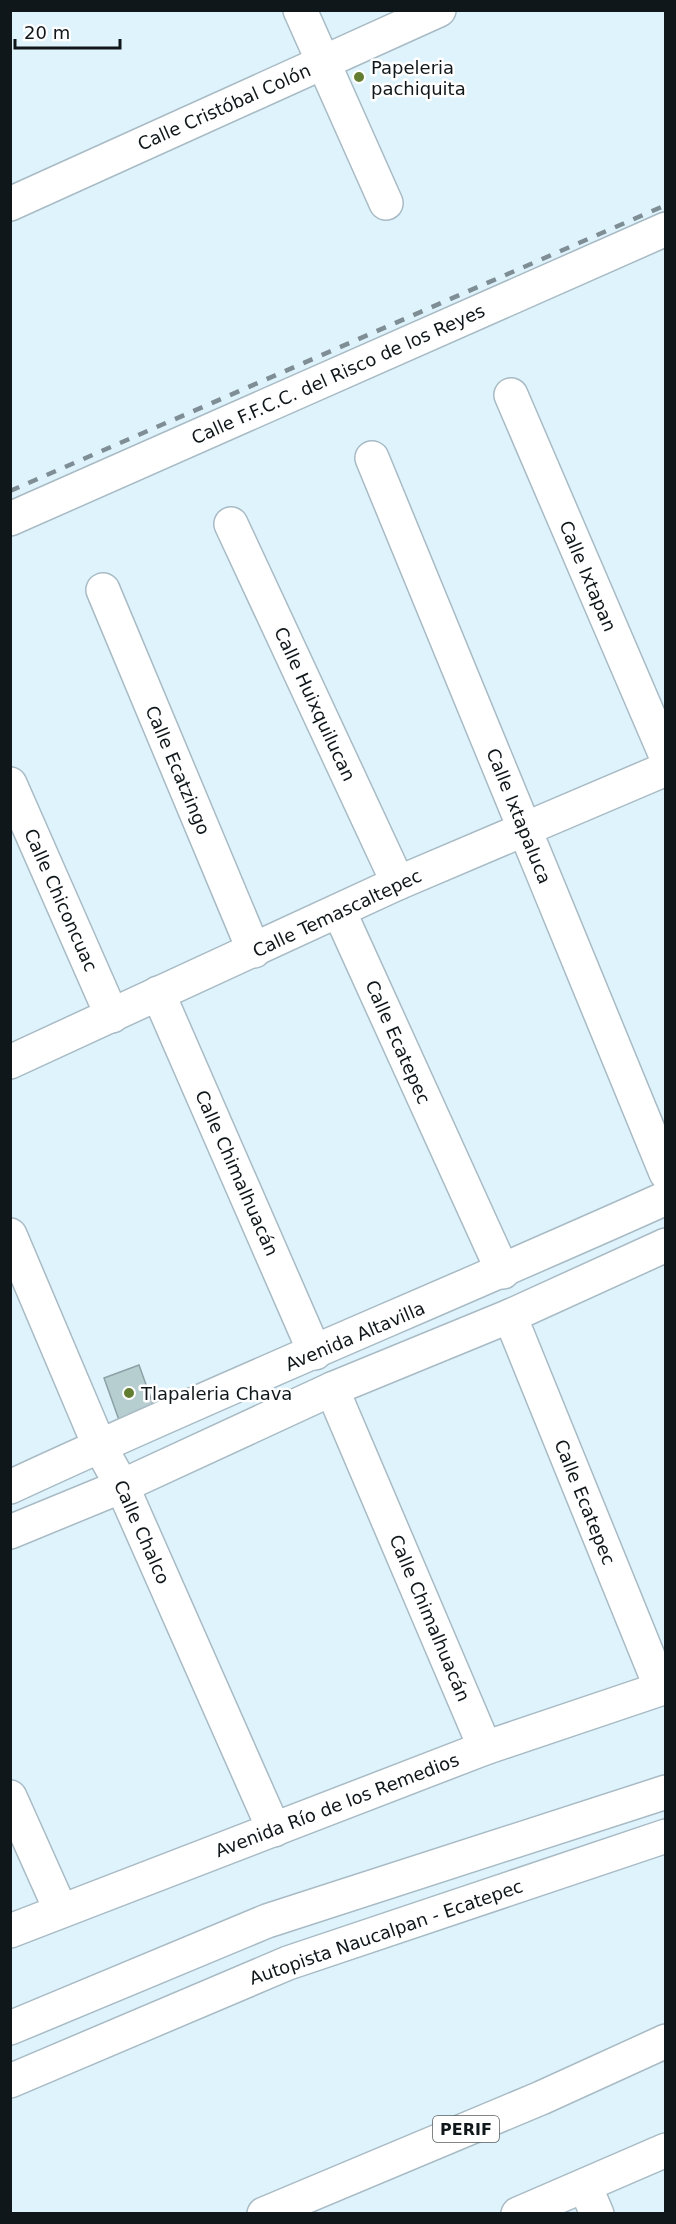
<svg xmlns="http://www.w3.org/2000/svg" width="676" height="2224" font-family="'DejaVu Sans',sans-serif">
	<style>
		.building { fill: #b7ced1; stroke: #8ba1a5; stroke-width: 1.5 }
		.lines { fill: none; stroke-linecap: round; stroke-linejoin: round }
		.minor-casing { stroke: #a8bbc5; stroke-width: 36 }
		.primary-casing { stroke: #a8bbc5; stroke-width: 36 }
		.trunk-casing { stroke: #a8bbc5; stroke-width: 36 }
		.motorway-casing { stroke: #a8bbc5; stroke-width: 36 }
		.minor { stroke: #fff; stroke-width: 33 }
		.primary { stroke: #fff; stroke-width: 33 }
		.trunk { stroke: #fff; stroke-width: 33 }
		.motorway { stroke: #fff; stroke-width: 33 }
		.rail { stroke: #7f8d94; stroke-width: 4.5; stroke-dasharray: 10 10; stroke-linecap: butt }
		.poi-dot { fill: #637d30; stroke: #fff; stroke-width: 2 }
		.labels { text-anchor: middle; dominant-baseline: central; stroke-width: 5; stroke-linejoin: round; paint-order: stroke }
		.shield { fill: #fff; stroke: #585d5f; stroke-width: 1.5 }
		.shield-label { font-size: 16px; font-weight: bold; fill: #10171b }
		.poi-label { font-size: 18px; fill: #10171b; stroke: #fff; text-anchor: start }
		.street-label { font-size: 18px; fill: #10171b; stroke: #fff }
	</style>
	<rect width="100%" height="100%" fill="#dff3fd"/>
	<!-- building -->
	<path class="building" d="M139 1365 154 1407 119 1420 104 1378Z"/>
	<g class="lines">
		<defs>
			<g id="minor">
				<path d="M300 10 386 203"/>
				<path d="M10 204 439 10"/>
				<path d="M511 395 666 756"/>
				<path d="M372 458 666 1173"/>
				<path d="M10 519 666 229"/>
				<path d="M231 524 398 883"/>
				<path d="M103 590 254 951"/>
				<path d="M10 784 112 1016"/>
				<path d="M339 911 503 1272"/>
				<path d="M158 993 315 1353"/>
				<path d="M10 1062 398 883 666 769"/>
				<path d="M10 1235 99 1445 122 1486 274 1830"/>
				<path d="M510 1316 661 1688"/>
				<path d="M332 1389 485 1748"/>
				<path d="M10 1487C227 1386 448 1296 666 1198"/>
				<path d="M10 1532 122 1486 332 1389 510 1316 666 1245"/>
				<path d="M10 1797 61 1911"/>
				<path d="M10 1931 485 1748 666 1687"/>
			</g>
			<path id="primary" d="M585 2186 597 2214"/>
			<g id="trunk">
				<path d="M264 2214 541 2098 666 2041"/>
				<path d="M518 2214 666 2150"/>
			</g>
			<g id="motorway">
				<path d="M10 2028 267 1921 666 1792"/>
				<path d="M10 2081 288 1963 666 1836"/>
			</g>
		</defs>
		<!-- minor casing -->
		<use href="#minor" class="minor-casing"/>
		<!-- primary casing -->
		<use href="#primary" class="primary-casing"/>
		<!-- trunk casing -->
		<use href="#trunk" class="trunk-casing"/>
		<!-- motorway casing -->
		<use href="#motorway" class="motorway-casing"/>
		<!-- minor -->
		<use href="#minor" class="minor"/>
		<!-- primary -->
		<use href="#primary" class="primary"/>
		<!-- trunk -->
		<use href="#trunk" class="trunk"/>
		<!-- motorway -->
		<use href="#motorway" class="motorway"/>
		<!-- rail -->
		<path class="rail" d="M10 491 666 205"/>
	</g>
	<!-- markers -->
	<g class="poi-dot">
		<circle cx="359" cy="77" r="6"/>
		<circle cx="129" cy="1393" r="6"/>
	</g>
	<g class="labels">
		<!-- shield labels -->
		<rect class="shield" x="433" y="2116" width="66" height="26" rx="4.5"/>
		<g class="shield-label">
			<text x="466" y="2129">PERIF</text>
		</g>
		<!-- poi labels -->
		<g class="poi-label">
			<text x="371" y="67">Papeleria<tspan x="371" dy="21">pachiquita</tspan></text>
			<text x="141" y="1393">Tlapaleria Chava</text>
		</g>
		<!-- street labels -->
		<g class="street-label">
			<text transform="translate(224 107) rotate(-24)">Calle Cristóbal Colón</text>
			<text transform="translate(338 374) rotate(-24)">Calle F.F.C.C. del Risco de los Reyes</text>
			<text transform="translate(588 576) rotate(67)">Calle Ixtapan</text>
			<text transform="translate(315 704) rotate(65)">Calle Huixquilucan</text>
			<text transform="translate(178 770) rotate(67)">Calle Ecatzingo</text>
			<text transform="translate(519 816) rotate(68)">Calle Ixtapaluca</text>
			<text transform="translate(61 900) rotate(66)">Calle Chiconcuac</text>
			<text transform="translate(337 913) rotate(-25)">Calle Temascaltepec</text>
			<text transform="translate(398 1042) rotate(66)">Calle Ecatepec</text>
			<text transform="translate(237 1173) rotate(66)">Calle Chimalhuacán</text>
			<text transform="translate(355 1336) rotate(-23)">Avenida Altavilla</text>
			<text transform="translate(585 1502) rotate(68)">Calle Ecatepec</text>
			<text transform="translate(142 1532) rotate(66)">Calle Chalco</text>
			<text transform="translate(430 1618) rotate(67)">Calle Chimalhuacán</text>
			<text transform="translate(337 1805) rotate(-21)">Avenida Río de los Remedios</text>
			<text transform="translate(386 1932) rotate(-19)">Autopista Naucalpan - Ecatepec</text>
		</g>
	</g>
	<!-- border -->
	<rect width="676" height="2224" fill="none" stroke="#10171b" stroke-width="24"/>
	<!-- scale -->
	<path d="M15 39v9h105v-9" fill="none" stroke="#10171b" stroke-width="3"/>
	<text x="24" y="39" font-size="18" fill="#10171b" stroke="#ffffff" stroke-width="4.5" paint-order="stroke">20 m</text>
</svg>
